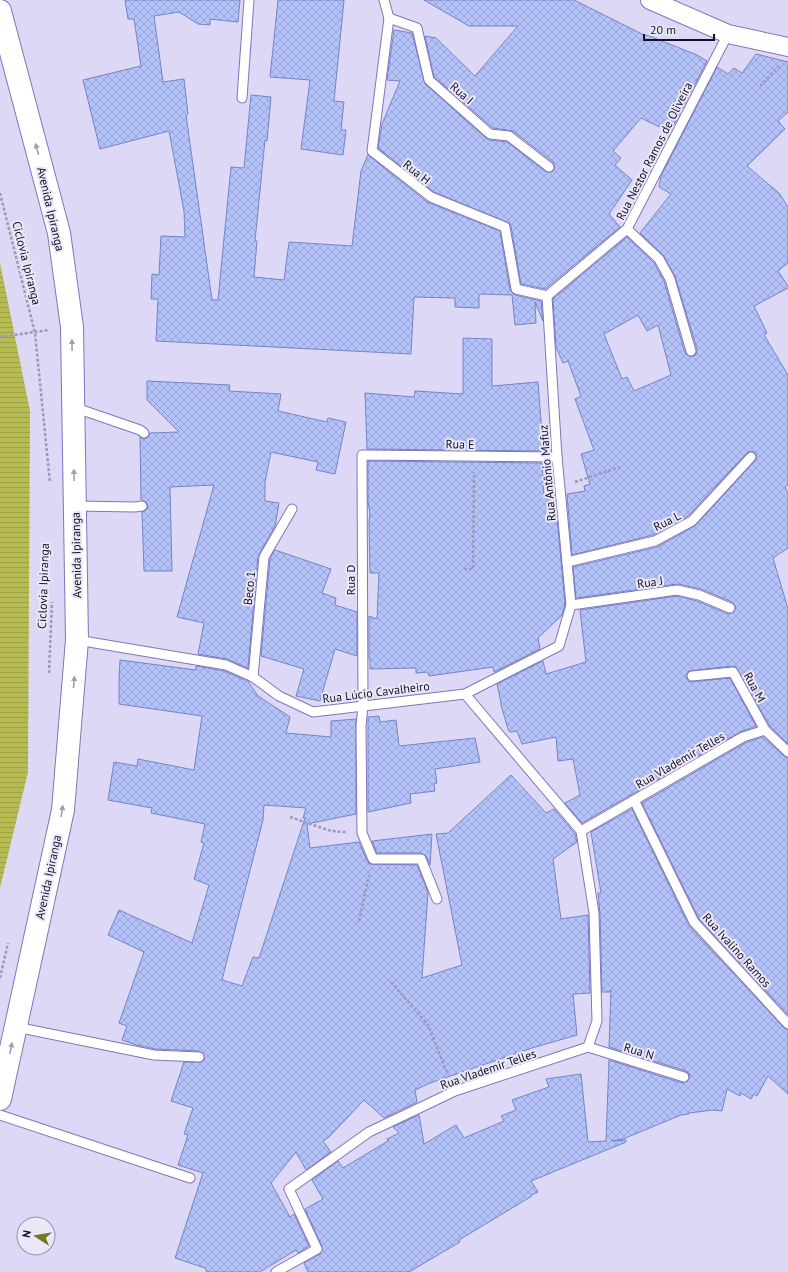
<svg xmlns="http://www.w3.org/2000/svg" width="788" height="1272" font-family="'PT Sans',sans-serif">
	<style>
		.water { fill: url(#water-rules) }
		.building { fill: url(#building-cross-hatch); stroke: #7484c7; fill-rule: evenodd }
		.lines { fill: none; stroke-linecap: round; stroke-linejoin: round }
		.service-casing { stroke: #8275b9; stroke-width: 11 }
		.minor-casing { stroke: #8275b9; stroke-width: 20 }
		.secondary-casing { stroke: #8275b9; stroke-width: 24 }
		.path { stroke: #9f99b6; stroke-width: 2.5; stroke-dasharray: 3 2; stroke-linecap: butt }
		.service { stroke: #fff; stroke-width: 9 }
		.minor { stroke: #fff; stroke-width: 18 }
		.secondary { stroke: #fff; stroke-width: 22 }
		.oneway { fill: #a19fa9 }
		.labels { text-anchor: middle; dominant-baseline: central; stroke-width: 4; stroke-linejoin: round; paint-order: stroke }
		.street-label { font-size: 12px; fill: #140e27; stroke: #eae8f7 }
	</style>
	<defs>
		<pattern id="water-rules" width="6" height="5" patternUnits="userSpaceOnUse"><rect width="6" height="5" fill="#b6bc52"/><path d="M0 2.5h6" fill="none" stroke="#9ca048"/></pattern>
		<pattern id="building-cross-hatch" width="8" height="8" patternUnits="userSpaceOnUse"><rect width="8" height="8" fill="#b3c2f8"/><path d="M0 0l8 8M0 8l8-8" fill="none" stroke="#99a6d5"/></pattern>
	</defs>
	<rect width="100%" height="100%" fill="#ddd8f6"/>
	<!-- water -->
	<path class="water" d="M0 263 30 411 28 772 0 888Z"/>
	<!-- building -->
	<g class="building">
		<path d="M125 0H240L238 22 210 19V25L198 24 179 12 154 16 163 82 184 79 188 114 186 115 212 300H218L231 167 244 168 251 95 271 97 267 141 265 140 255 241H257L254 277 284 280 289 242 352 246 361 171 368 155 427 202 500 231 510 290 515 295 541 301 543 321 535 302 536 323 515 325 512 295 479 294V308L455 307V298L414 297 411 354 156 341 158 299H151L152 274 159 275 161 236 185 237 184 211 169 131 100 149 83 80 141 66 134 19H128Z"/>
		<path d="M278 0H344L334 101 344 102 341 130H346L343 155 301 149 310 80 270 77Z"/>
		<path d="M424 0H574L646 36 647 35 697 55 707 61 670 132 641 118 613 151 621 158 615 165 632 180 609 214 620 227 545 289 521 284 511 226 509 223 434 192 378 148 382 124 400 81 387 80 394 30 412 33 425 84 486 138 489 140 507 142 546 172H552L555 168 553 162 513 131 493 128 434 77 425 36 436 38 475 76 518 26H469Z"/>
		<path d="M756 54 788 62V112L778 121 785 129 747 166 779 193 788 207V263L778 271 788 286V288L754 306 767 333 764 335 788 375V485L785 487 788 493V548L773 558 788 609V744L770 726 736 667 732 666 689 671 686 676 687 680 690 682 730 678 756 726 740 732 582 823 565 803 580 795 573 759 558 761 556 737 522 744 517 731 510 732 508 729 501 705V703L497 684 543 661 546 674 586 662 580 610 677 596 697 601 728 614 734 612 736 607 732 602 701 589 678 584 576 598 573 567 657 547 695 526 755 461 757 456 753 451 747 453 688 516 653 535 572 555 567 494 585 491 584 486 590 484 581 454 594 450 575 399 581 396 568 361 563 363 556 347 553 299 627 237 654 263 664 281 685 353 690 357 696 355 697 349 675 276 663 255 640 233 671 194 659 187 661 176 717 67 728 74 734 68 742 73ZM638 315 647 331 658 325 671 375 634 391 627 377 622 379 604 334Z"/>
		<path d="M463 338 492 339V386L538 382 543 448H542V451L367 449 365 393 414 397 415 391 463 394Z"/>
		<path d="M147 381 230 385 229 391 281 394 278 411 327 422 328 418 346 422 335 474 316 470 318 462 271 452 265 482V501L279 503 275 526 258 556 248 668 227 659 198 654 204 623 177 617 214 485 170 487 172 571H144L142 512 146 510 148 506 146 502 141 500 140 437 143 439 147 438 149 436 150 433 179 432 147 400Z"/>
		<path d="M368 461 542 463 544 498 555 496 565 604 562 615 538 638 540 649 494 672 493 667 429 676 428 672 416 673V668L370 669V659H369V616L377 619 379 573H370L369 522 370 514 368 501Z"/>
		<path d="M275 550 331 569 322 593 336 598 335 605 357 612V656L335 649 320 701 296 696 304 669 261 656 270 559Z"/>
		<path d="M120 660 196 670V666L224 671 249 682V683L258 696 290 717 286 733 331 737V721L356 719V814L307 824 310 848 359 842 367 861 370 864 417 865 428 892 422 978 462 965 436 834 448 833 511 775 546 813 554 809 575 834 577 842 553 859 561 919 588 915 590 993 573 994 577 1035 532 1048 430 1083 415 1090 417 1102 384 1118 364 1100 329 1137 323 1141 331 1152 306 1170 296 1152 271 1183 290 1217 294 1214 309 1246 298 1253 296 1250 260 1272H207L205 1268 175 1258 203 1173 178 1165 188 1135 184 1134 193 1108 171 1101 184 1062H201L204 1060V1055L199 1051 155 1049 137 1045 122 1040 127 1026 119 1023 144 952 108 935 119 910 192 943 209 885 194 879 204 843 201 842 205 824 151 813 152 808 108 800 114 762 137 766 138 759 194 770 202 716 119 704V679ZM264 805 306 808 303 818H305L259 958 253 957 242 986 222 980 263 820Z"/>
		<path d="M379 716 380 722 396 720 399 746 475 738 480 762 435 769 437 783 434 784 435 791 410 794 411 803 368 812V717Z"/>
		<path d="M763 737 784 756 788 758V1015L699 919 642 803 745 743Z"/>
		<path d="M632 809 689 926 784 1028 788 1030V1094L768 1076 757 1096 754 1094 751 1099 741 1093 740 1096 727 1089 722 1111 713 1110 689 1113V1114L681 1115 623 1139 612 1141 626 1140V1142L531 1181 538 1192 531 1195 532 1196 459 1240 460 1242 409 1272H308L304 1263 320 1254 323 1249 305 1209 323 1199 312 1180 338 1161 343 1168 388 1141 387 1139 399 1133 393 1127 419 1115 424 1144 456 1125 464 1138 504 1121 501 1116 516 1110 512 1100 549 1087 546 1079 581 1074 588 1142 606 1141 609 1060 682 1083 688 1081 690 1075 686 1071 609 1047 611 990 610 992H602L600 914 598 893H601L591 832Z"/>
		<path d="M432 834 430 865 426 856 421 853H377L372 841Z"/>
	</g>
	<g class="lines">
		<defs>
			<g id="service">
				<path d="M384 0 389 18 372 151 431 197 505 227 516 289 547 296"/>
				<path d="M389 18 417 28 429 80 490 134 509 136 549 167"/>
				<path d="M242 98 249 0"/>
				<path d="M627 229 659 259 670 279 691 351"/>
				<path d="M547 296 627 229 728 34"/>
				<path d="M73 407 140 430 144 433"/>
				<path d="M75 506 135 507 142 506"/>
				<path d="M567 562 655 541 692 521 751 457"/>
				<path d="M571 605 677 590 699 595 730 608"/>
				<path d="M77 640 226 665 253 677 279 696 313 712 465 694 559 646 571 605 557 457 547 296"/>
				<path d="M692 676 733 672 765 730"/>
				<path d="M253 677 264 557 292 509"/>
				<path d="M465 694 581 831 594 913 597 1021 588 1047"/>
				<path d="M634 800 694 922 788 1024"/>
				<path d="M581 831 743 737 765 730 788 752"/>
				<path d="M437 899 421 859H373L362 833 361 726 363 705 362 455 557 457"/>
				<path d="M16 1027 154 1055 199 1057"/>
				<path d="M588 1047 684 1077"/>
				<path d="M0 1115 190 1178"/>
				<path d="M276 1272 317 1249 289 1189 369 1132 455 1091 588 1047"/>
			</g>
			<path id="minor" d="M650 0 728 34 788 47"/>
			<path id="secondary" d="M0 11 59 233 72 327 77 640 63 810 0 1099"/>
		</defs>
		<!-- service casing -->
		<use href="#service" class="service-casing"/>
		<!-- minor casing -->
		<use href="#minor" class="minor-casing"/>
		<!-- secondary casing -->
		<use href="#secondary" class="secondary-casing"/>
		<!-- path -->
		<g class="path">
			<path d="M760 86 779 66"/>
			<path d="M0 193 35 333 50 483"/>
			<path d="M0 337 49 330"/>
			<path d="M575 482 620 467"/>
			<path d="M464 569H473L474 472"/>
			<path d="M49 673 52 602"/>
			<path d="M290 817 331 831 346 832"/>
			<path d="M359 921 369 875"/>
			<path d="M0 978 8 943"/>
			<path d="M391 982 428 1025 448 1075"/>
		</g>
		<!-- service -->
		<use href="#service" class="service"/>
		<!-- minor -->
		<use href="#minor" class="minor"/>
		<!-- secondary -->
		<use href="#secondary" class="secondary"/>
	</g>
	<!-- one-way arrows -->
	<defs><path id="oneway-solid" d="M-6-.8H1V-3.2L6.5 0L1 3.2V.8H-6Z"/></defs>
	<g class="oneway">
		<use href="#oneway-solid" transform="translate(37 149) rotate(-105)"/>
		<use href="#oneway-solid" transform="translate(72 345) rotate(-91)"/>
		<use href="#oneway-solid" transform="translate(74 475) rotate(-91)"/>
		<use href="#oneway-solid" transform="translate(74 682) rotate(-85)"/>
		<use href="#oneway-solid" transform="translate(62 811) rotate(-81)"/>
		<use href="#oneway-solid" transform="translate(11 1048) rotate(-78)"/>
	</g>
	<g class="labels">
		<!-- street labels -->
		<g class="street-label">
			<text transform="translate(462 93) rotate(41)">Rua I</text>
			<text transform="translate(654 151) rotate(-63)">Rua Nestor Ramos de Oliveira</text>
			<text transform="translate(417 172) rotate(38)">Rua H</text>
			<text transform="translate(51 209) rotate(77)">Avenida Ipiranga</text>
			<text transform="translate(27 263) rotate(76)">Ciclovia Ipiranga</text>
			<text transform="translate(460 444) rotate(1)">Rua E</text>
			<text transform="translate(547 473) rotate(-95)">Rua Antônio Mafuz</text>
			<text transform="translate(667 521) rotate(-27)">Rua L</text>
			<text transform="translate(76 555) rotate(-91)">Avenida Ipiranga</text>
			<text transform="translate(350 580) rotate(-90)">Rua D</text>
			<text transform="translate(650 582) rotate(-8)">Rua J</text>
			<text transform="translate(43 586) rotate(-88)">Ciclovia Ipiranga</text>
			<text transform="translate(249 588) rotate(-84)">Beco 1</text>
			<text transform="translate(755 687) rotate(61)">Rua M</text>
			<text transform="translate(376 692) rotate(-7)">Rua Lúcio Cavalheiro</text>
			<text transform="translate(680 760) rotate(-30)">Rua Vlademir Telles</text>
			<text transform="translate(48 877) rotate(-78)">Avenida Ipiranga</text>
			<text transform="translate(737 950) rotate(48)">Rua Ivalino Ramos</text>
			<text transform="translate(639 1051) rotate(17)">Rua N</text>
			<text transform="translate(488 1069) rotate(-19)">Rua Vlademir Telles</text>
		</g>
	</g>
	<!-- north arrow -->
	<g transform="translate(36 1236) rotate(282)"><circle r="19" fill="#eae8f7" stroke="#9491a4"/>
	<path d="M0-3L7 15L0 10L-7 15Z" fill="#747821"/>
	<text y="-6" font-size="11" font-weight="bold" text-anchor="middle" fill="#140e27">N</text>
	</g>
	<!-- scale -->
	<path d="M644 34v6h70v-6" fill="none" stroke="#140e27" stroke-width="2"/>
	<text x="650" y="34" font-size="12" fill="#140e27" stroke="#eae8f7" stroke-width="3" paint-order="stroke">20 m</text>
</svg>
